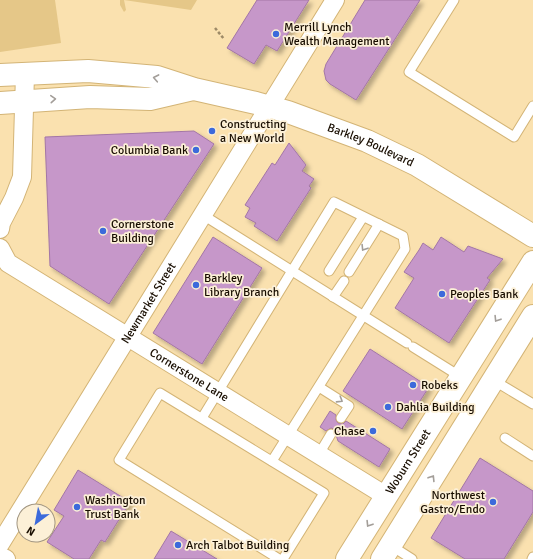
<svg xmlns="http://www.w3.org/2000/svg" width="533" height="559" font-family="Signika,sans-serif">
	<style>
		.green { fill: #e5c788 }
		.building { fill: #c697c9; stroke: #a376a6; filter: url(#shadow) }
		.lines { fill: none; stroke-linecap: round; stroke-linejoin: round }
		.service-casing { stroke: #d3b476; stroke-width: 11 }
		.minor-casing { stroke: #d3b476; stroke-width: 20 }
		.secondary-casing { stroke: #d3b476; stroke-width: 24 }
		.path { stroke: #9d8a67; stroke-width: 2.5; stroke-dasharray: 3 2; stroke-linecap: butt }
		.service { stroke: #fff; stroke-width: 9 }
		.minor { stroke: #fff; stroke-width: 18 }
		.secondary { stroke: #fff; stroke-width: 22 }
		.oneway { stroke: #a39e99 }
		.poi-dot { fill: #3c6adb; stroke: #fcf0d7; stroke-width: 1.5 }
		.labels { text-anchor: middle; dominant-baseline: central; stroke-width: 3.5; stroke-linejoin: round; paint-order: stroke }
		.poi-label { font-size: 12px; fill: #180d00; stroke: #fcf0d7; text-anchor: start }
		.street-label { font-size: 12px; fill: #180d00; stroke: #fcf0d7 }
	</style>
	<defs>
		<filter id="shadow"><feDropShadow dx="3.5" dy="3.5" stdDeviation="2" flood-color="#0004"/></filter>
	</defs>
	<rect width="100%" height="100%" fill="#fae1af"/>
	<!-- green -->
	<g class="green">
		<path d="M0 0H55L61 43 0 52Z"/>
		<path d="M120 0H197L191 10 124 0 126 10 124 12 120 5Z"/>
	</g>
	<!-- building -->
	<g class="building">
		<path d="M257 0H309L277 51 266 45 254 64 227 48Z"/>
		<path d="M365 0H420L356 100 330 84 326 80 324 71 326 64Z"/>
		<path d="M194 131 214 144 109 304 50 266 45 137Z"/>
		<path d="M289 143 306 165 302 171 314 179 309 186 311 188 277 241 254 226 256 223 245 217 250 208 245 205 272 163 275 165Z"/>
		<path d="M213 237 262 268 202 364 153 333Z"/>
		<path d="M441 237 464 252 468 246 503 259 487 278 490 280 449 343 395 308 414 278 404 272 419 250 423 243 433 250Z"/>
		<path d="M370 349 429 387 402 429 343 391Z"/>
		<path d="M330 411 336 415V420L338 423 343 424 346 421 390 449 379 467 338 441 334 429 331 428 326 431 320 427Z"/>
		<path d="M480 458 533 491V512L504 559H465L431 538Z"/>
		<path d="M78 470 130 502 105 542 101 540 89 559H74L47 542 64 516 54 510Z"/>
		<path d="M171 531 217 559H154Z"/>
	</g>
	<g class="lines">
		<defs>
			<g id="service">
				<path d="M454 0 409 72 514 137 533 106"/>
				<path d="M203 215 407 343"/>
				<path d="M329 271 363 217"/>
				<path d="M349 272 379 224"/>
				<path d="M333 297 344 281"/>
				<path d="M413 347 461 377"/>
				<path d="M493 380 533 404"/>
				<path d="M319 387 349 406 341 418"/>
				<path d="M202 418 334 202 403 236 405 249 272 461"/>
				<path d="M505 438 533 456"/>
				<path d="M319 454 331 434"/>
				<path d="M390 545 412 559"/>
				<path d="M279 559 119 460 160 393 324 493 283 559"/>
				<path d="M532 559 533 557"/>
			</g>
			<g id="minor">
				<path d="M0 229 1 223 14 198 22 177 25 74"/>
				<path id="s1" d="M0 248 8 263 386 496"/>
				<path id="s2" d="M0 544 335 0"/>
				<path d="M0 556 6 559"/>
			</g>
			<g id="secondary">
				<path id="s3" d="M0 75 88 71 157 77 194 89 256 103 288 112 367 141 417 165 533 236"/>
				<path d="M0 103 90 97 150 99 193 89"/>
				<path id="s4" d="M347 559 533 262"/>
				<path d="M382 559 533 316"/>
			</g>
		</defs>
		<!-- service casing -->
		<use href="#service" class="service-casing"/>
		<!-- minor casing -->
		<use href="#minor" class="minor-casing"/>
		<!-- secondary casing -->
		<use href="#secondary" class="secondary-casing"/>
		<!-- path -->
		<path class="path" d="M215 28 224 39"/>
		<!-- service -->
		<use href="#service" class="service"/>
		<!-- minor -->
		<use href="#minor" class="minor"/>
		<!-- secondary -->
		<use href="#secondary" class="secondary"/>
	</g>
	<!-- one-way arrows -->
	<defs><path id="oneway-chevron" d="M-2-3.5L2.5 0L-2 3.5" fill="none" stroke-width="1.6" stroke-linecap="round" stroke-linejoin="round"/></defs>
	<g class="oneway">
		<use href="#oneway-chevron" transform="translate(156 78) rotate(-169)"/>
		<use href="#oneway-chevron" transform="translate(53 99) rotate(-4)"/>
		<use href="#oneway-chevron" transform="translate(364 248) rotate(122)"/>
		<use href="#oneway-chevron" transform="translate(497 319) rotate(122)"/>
		<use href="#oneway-chevron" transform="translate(340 400) rotate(32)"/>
		<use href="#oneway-chevron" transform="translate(432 478) rotate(-58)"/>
		<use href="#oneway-chevron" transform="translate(369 524) rotate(122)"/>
	</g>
	<!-- markers -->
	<g class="poi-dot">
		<circle cx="276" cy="34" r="4"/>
		<circle cx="212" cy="131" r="4"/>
		<circle cx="196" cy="150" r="4"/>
		<circle cx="103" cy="231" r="4"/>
		<circle cx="196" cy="285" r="4"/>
		<circle cx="442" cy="294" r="4"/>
		<circle cx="413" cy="385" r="4"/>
		<circle cx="388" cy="407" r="4"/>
		<circle cx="373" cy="431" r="4"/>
		<circle cx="493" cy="502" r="4"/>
		<circle cx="77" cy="507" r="4"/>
		<circle cx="178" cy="545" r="4"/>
	</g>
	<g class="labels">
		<!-- poi labels -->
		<g class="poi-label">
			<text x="284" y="27">Merrill Lynch<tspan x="284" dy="14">Wealth Management</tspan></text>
			<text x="220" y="124">Constructing<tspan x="220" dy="14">a New World</tspan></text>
			<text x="188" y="150" text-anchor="end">Columbia Bank</text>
			<text x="111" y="224">Cornerstone<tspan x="111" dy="14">Building</tspan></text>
			<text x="204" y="278">Barkley<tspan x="204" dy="14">Library Branch</tspan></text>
			<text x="450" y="294">Peoples Bank</text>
			<text x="421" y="385">Robeks</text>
			<text x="396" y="407">Dahlia Building</text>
			<text x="365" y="431" text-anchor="end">Chase</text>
			<text x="485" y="495" text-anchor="end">Northwest<tspan x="485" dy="14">Gastro/Endo</tspan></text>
			<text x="85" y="500">Washington<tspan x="85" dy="14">Trust Bank</tspan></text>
			<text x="186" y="545">Arch Talbot Building</text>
		</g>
		<!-- street labels -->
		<g class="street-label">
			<text stroke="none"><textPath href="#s3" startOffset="382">Barkley Boulevard</textPath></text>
			<text stroke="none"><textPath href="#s2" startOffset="283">Newmarket Street</textPath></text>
			<text stroke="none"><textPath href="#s1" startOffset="230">Cornerstone Lane</textPath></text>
			<text stroke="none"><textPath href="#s4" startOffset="115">Woburn Street</textPath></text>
		</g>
	</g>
	<!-- north arrow -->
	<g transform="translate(36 523) rotate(212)"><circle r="19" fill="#fcf0d7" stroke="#a19581"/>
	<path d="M0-3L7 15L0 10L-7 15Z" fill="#3c6adb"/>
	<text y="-6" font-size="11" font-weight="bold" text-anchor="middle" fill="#180d00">N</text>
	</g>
</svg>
